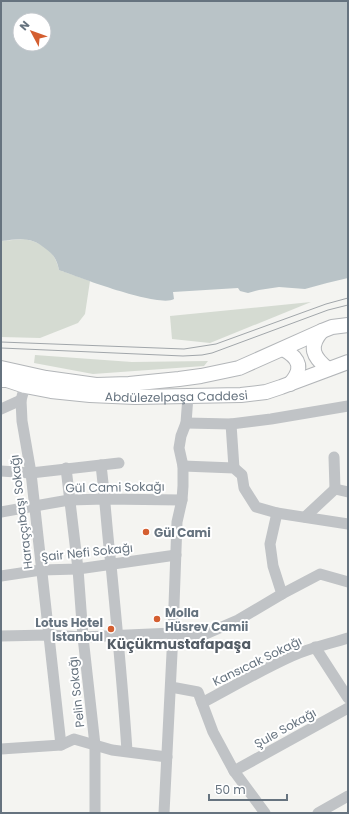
<svg xmlns="http://www.w3.org/2000/svg" width="349" height="814" font-family="Poppins,sans-serif">
	<style>
		.green { fill: #d5dbd2 }
		.water { fill: #b9c3c7; fill-rule: evenodd }
		.lines { fill: none; stroke-linecap: round; stroke-linejoin: round }
		.major-casing { stroke: #b3b6b9; stroke-width: 16 }
		.minor { stroke: #c0c3c6; stroke-width: 11 }
		.major { stroke: #fff; stroke-width: 14 }
		.tram { stroke: #a1a6aa; stroke-width: 1 }
		.poi-dot { fill: #d45e30; stroke: #fff; stroke-width: 1.5 }
		.labels { text-anchor: middle; dominant-baseline: central; stroke-width: 4; stroke-linejoin: round; paint-order: stroke }
		.street-label { font-size: 12px; fill: #66737f; stroke: #fff }
		.poi-label { font-size: 12px; font-weight: bold; fill: #66737f; stroke: #fff; text-anchor: start }
		.quarter-label { font-size: 14px; font-weight: bold; fill: #535c65; stroke: #fff }
	</style>
	<rect width="100%" height="100%" fill="#f4f4f1"/>
	<!-- green -->
	<g class="green">
		<path d="M25 239C43 243 55 251 59 270L90 281 85 314 78 323 40 338 1 337V241Z"/>
		<path d="M311 302 210 343 172 339 170 316Z"/>
		<path d="M35 355 132 362 208 361 204 366 93 374 34 363Z"/>
	</g>
	<!-- water -->
	<path class="water" d="M1 1H348V278L327 283 305 289 279 287 259 290 248 293 240 291 238 288 173 292 174 299C159 308 78 277 59 270 57 260 54 255 46 249 31 236 19 239 1 241ZM20 20H44V44H20Z"/>
	<g class="lines">
		<defs>
			<g id="major">
				<path d="M322 331C308 347 313 357 328 369"/>
				<path d="M283 349C301 359 303 369 290 384"/>
				<path d="M1 368 46 378 96 385 129 384 179 379 201 376 239 368 322 331 332 327 348 325"/>
				<path id="s1" d="M1 380H7L25 386 51 391 90 395 135 397 241 395 266 392 281 387 348 362"/>
			</g>
		</defs>
		<!-- major casing -->
		<use href="#major" class="major-casing"/>
		<!-- minor -->
		<g class="minor">
			<path d="M25 386 21 400 22 421 31 473 61 745"/>
			<path d="M1 409 21 400"/>
			<path d="M186 423 231 424 271 419 348 406"/>
			<path d="M231 424 234 468"/>
			<path d="M334 457 335 489"/>
			<path d="M101 465C105 498 107 532 111 565 117 627 123 689 127 751"/>
			<path d="M183 466 234 468 242 475 244 488 256 507 277 513 348 524"/>
			<path d="M66 468 78 569 83 637 95 745V813"/>
			<path d="M1 471 31 473 119 463"/>
			<path d="M1 512 69 500 105 499 182 500"/>
			<path d="M277 513 270 544 273 566 282 594"/>
			<path d="M305 517 335 489 348 492"/>
			<path d="M1 576 41 570 78 569 176 555"/>
			<path d="M1 636 49 635 83 637 173 633 201 636 238 620 282 594 320 574 348 582"/>
			<path d="M315 647 348 698"/>
			<path d="M171 687 198 692 213 732 234 771 265 813"/>
			<path d="M202 703C232 687 261 670 292 656 310 648 329 644 348 638"/>
			<path d="M1 749 61 745 74 739 112 750 167 757"/>
			<path d="M234 771 348 708"/>
			<path d="M164 813 173 633 177 522 182 500 183 486V466L179 448 181 436 186 423 188 396"/>
			<path d="M318 813 348 796"/>
		</g>
		<!-- major -->
		<use href="#major" class="major"/>
		<!-- tram -->
		<g class="tram">
			<path d="M1 342 184 349 216 344 326 304 348 298"/>
			<path d="M1 348 183 356 202 355 212 353 328 310 348 305"/>
		</g>
	</g>
	<!-- markers -->
	<g class="poi-dot">
		<circle cx="146" cy="532" r="4"/>
		<circle cx="157" cy="619" r="4"/>
		<circle cx="111" cy="629" r="4"/>
	</g>
	<g class="labels">
		<!-- street labels -->
		<g class="street-label">
			<text stroke="none"><textPath href="#s1" startOffset="177">Abdülezelpaşa Caddesi</textPath></text>
			<text transform="translate(115 487) rotate(-1)">Gül Cami Sokağı</text>
			<text transform="translate(21 512) rotate(-97)">Haraççıbaşı Sokağı</text>
			<text transform="translate(87 552) rotate(-6)">Şair Nefi Sokağı</text>
			<text transform="translate(257 661) rotate(-26)">Kansıcak Sokağı</text>
			<text transform="translate(76 692) rotate(-96)">Pelin Sokağı</text>
			<text transform="translate(285 728) rotate(-29)">Şule Sokağı</text>
		</g>
		<!-- poi labels -->
		<g class="poi-label">
			<text x="154" y="532">Gül Cami</text>
			<text x="165" y="612">Molla<tspan x="165" dy="14">Hüsrev Camii</tspan></text>
			<text x="103" y="622" text-anchor="end">Lotus Hotel<tspan x="103" dy="14">Istanbul</tspan></text>
		</g>
		<!-- quarter labels -->
		<g class="quarter-label">
			<text x="179" y="644">Küçükmustafapaşa</text>
		</g>
	</g>
	<!-- border -->
	<rect width="349" height="814" fill="none" stroke="#66737f" stroke-width="4"/>
	<!-- north arrow -->
	<g transform="translate(32 32) rotate(311)"><circle r="19" fill="#ffffff" stroke="#c2c7cc"/>
	<path d="M0-3L7 15L0 10L-7 15Z" fill="#d45e30"/>
	<text y="-6" font-size="11" font-weight="bold" text-anchor="middle" fill="#66737f">N</text>
	</g>
	<!-- scale -->
	<path d="M209 794v6h78v-6" fill="none" stroke="#66737f" stroke-width="2"/>
	<text x="215" y="794" font-size="12" fill="#66737f" stroke="#ffffff" stroke-width="3" paint-order="stroke">50 m</text>
</svg>
